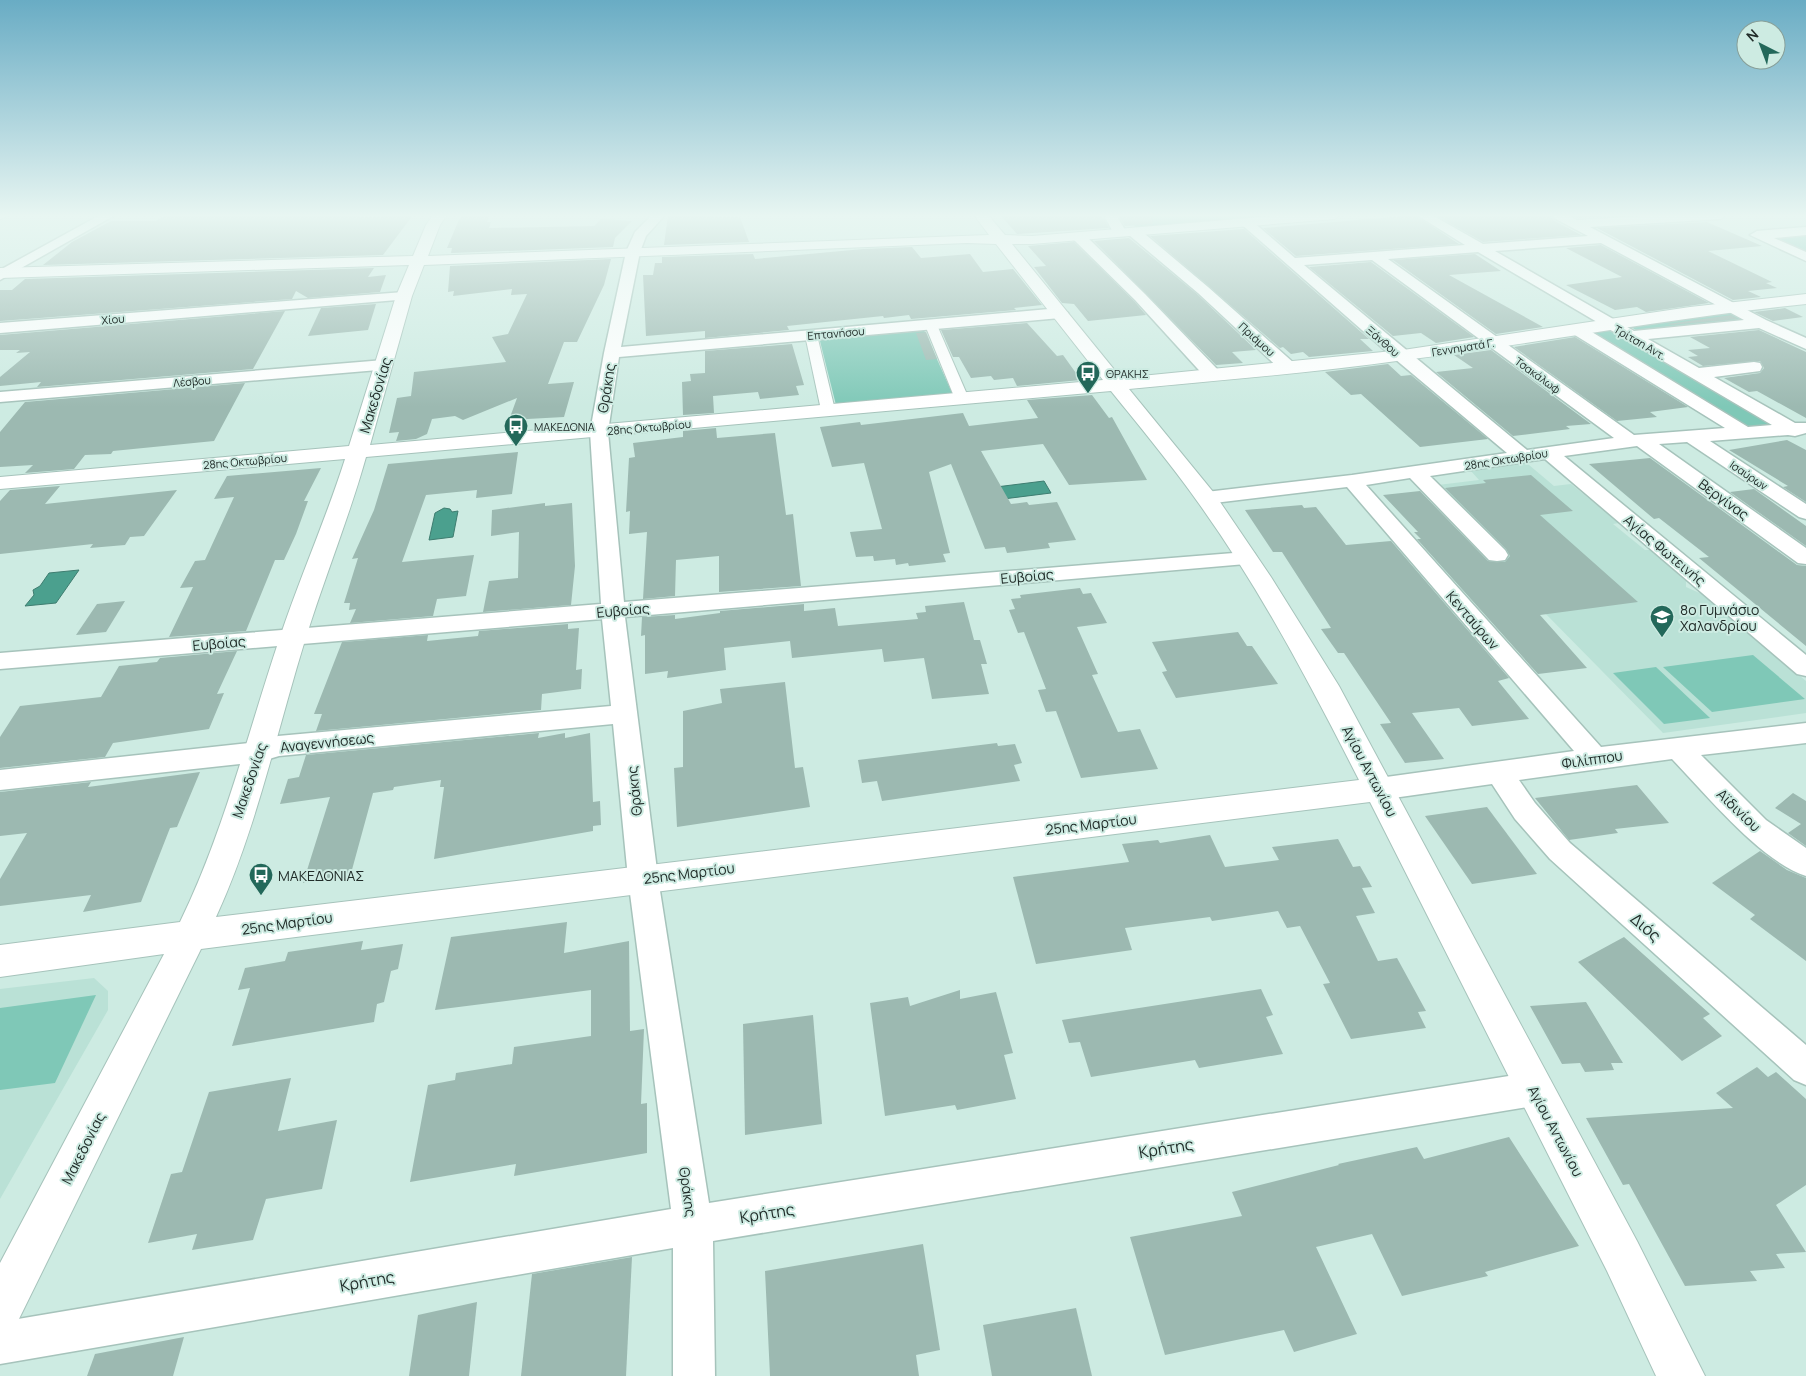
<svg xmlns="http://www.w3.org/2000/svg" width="1806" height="1376" font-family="Manrope,sans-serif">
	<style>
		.built { fill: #bae1d6 }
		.green { fill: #7fc8b7 }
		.water { fill: #4ba08e; stroke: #3e7d70 }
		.building { fill: #9cb9b1 }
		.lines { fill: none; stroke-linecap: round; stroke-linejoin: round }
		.pedestrian-casing { stroke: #a6c3bb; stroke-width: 2 }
		.minor-casing { stroke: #a6c3bb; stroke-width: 3 }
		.tertiary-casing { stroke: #a6c3bb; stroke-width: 2 }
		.pedestrian { fill: #fff; fill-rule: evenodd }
		.minor { fill: #fff; fill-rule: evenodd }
		.tertiary { fill: #fff; fill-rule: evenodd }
		.labels { text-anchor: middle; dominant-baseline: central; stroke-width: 4; stroke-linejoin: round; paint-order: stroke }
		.far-street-label { font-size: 11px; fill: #212c29; stroke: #cdebe2 }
		.far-poi-label { font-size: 11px; fill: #212c29; stroke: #cdebe2; text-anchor: start }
		.street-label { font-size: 14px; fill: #212c29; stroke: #cdebe2 }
		.poi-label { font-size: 14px; fill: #212c29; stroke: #cdebe2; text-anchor: start }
		.near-street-label { font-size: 16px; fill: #212c29; stroke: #cdebe2 }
	</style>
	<rect width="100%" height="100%" fill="#cdebe2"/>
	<!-- built -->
	<g class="built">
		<path d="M1523 460 1554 486 1571 484 1619 523 1613 524 1645 550H1651L1686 581V587L1704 595 1806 681V713L1663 733 1410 476 1438 485 1479 480 1471 471 1480 470 1477 467Z"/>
		<path d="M94 978 108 991V1010L0 1199V989Z"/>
	</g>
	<!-- green -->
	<g class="green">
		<path d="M1123 215H1291L1137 228Z"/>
		<path d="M1806 233V252L1770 236Z"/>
		<path d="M1729 311 1750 321 1641 333 1631 327Z"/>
		<path d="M923 328 953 395 836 405 819 337Z"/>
		<path d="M1612 330 1777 426 1747 429 1592 333Z"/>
		<path d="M1753 655 1805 699 1712 712 1663 667Z"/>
		<path d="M1656 667 1710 718 1664 724 1613 673Z"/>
		<path d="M96 995 55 1083 0 1090V1008Z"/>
	</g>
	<!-- water -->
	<g class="water">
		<path d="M1044 481 1051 493 1003 499 996 487Z"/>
		<path d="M444 508 450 509 452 512 458 511 453 537 429 540 435 513Z"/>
		<path d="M79 570 56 603 25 606 34 595 33 590 40 586 49 573Z"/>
	</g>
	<!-- building -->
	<g class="building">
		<path d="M165 215H351L363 217 413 215 383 255 43 265 72 242 111 221H156Z"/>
		<path d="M461 215H490L487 222H491L489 228 594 226 601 219 632 221 615 238 613 247 451 253 452 248H447Z"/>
		<path d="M668 215 740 217 749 242 664 245Z"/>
		<path d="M1000 215H1102L1109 228 1017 234Z"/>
		<path d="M1118 215H1152L1153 224 1125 226Z"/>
		<path d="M1415 215 1459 244 1296 256 1263 228Z"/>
		<path d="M1435 215H1550L1553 220 1581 235 1483 242Z"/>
		<path d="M1570 215H1637L1577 218Z"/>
		<path d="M1707 222 1762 246 1708 251 1772 282 1766 283 1777 288 1748 291 1761 297 1733 300 1597 228Z"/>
		<path d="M1244 229 1369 339H1360L1373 351 1309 357 1303 352 1291 354 1283 347 1280 348 1150 236Z"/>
		<path d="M1129 238 1197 294 1256 350 1232 352 1243 363 1216 365 1094 241Z"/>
		<path d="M1074 242 1134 301 1146 315 1088 321 1074 304 1062 303 1034 267 1046 266 1028 246Z"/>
		<path d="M1601 245 1709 303 1646 312 1637 307 1615 310 1566 285 1622 277 1566 248Z"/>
		<path d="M912 247 921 258 970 254 983 272 1013 269 1042 305 1014 308 1016 310 911 319 909 315 884 318 883 316 787 326 789 330 705 338V331L646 336 643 275H653L655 263H662V257L753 254 755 259 863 249Z"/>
		<path d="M1475 254 1501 271 1449 275 1543 327 1496 334 1393 260Z"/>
		<path d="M611 259 604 285 577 342H564L548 384 574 382 564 417 509 420 517 398 463 420 455 416 432 419 427 434 416 439 396 441 399 432 389 433 397 398 411 396 414 372 506 362 492 337 508 334 527 294 511 295 512 289 453 296 454 291 448 292 450 266Z"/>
		<path d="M1371 262 1474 337 1436 343 1421 333 1393 336 1309 267Z"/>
		<path d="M374 268 368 277 386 275 380 292 308 298 296 291 292 299 0 321V290H12L25 279Z"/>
		<path d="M376 304 368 330 308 336 321 308Z"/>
		<path d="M1785 308 1803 317 1773 321 1754 312Z"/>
		<path d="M285 311 253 369 37 387 41 382 0 386V377L30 352 16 353 20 350H0V335Z"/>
		<path d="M1731 315 1738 319 1671 325 1667 324Z"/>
		<path d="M1027 323 1057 356 1063 355 1081 380 1017 386 1013 378 994 380 991 376 971 378 959 357H953L941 330Z"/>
		<path d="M1759 330 1806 352V418L1757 391 1749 392 1724 378 1760 373 1764 368 1760 361 1703 366 1688 357 1698 356 1688 350 1710 348 1690 337Z"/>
		<path d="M926 332 937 359 926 360 916 333Z"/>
		<path d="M1575 337 1688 407 1650 412 1657 417 1617 421 1514 347Z"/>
		<path d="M792 344 804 385 796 386 799 395 760 399 758 392 713 396 714 413 683 415 682 382 691 381 690 374 705 373V351Z"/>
		<path d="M1491 350 1591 424 1566 426 1570 429 1513 436 1436 372 1473 368 1454 355Z"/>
		<path d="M1388 364 1401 376 1411 375 1488 439 1420 447 1361 394 1351 395 1325 372Z"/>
		<path d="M245 383 214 441 113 451 111 454 85 455 74 469 25 473 33 465 0 467V432L25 402Z"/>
		<path d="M1092 395 1109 418 1112 417 1147 480 1069 485 1043 444 981 451 1011 504 1027 502 1029 505 1057 502 1076 540 1048 543 1050 548 1007 553 1005 547 985 549 951 464 929 472 950 553 943 554 946 562 909 566 908 563 896 565 895 559 874 561 873 556 856 557 850 532 882 529 864 463 832 467 820 427 860 422 861 425 963 413 969 426 1038 418 1027 400Z"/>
		<path d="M716 428 717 438 775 433 786 515 793 514 801 586 719 592V556L676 560 675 596 643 599 647 532 629 534 630 511 626 512 629 458 635 457 633 443 683 437V431Z"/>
		<path d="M1787 440 1806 450V502L1783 487 1788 486 1729 450Z"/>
		<path d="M518 452 512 494 476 498 477 490 426 495 402 562 474 555 466 596 437 599 433 616 350 623 356 609 349 610 350 603H344L358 558 352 559 374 510 388 464Z"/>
		<path d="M1650 458 1797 565 1806 566V646L1699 558 1709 557 1659 518 1654 519 1589 464Z"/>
		<path d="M321 468 304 501H308L296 534 284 560H275L246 631 169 637 193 587 180 588 195 561 205 560 234 497 214 499 227 476Z"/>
		<path d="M1531 475 1573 511 1540 515 1638 602 1540 615 1587 668 1538 674 1417 539H1421L1414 532H1418L1383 495 1420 491 1488 561 1505 562 1510 556 1506 549 1445 488 1486 483 1483 480Z"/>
		<path d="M60 486 45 504 177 490 144 536 130 537 125 545 90 548 93 544 0 554V501L10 490Z"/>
		<path d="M1754 489 1806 526V546L1730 492Z"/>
		<path d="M545 503V506L572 503 575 566 571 605 483 612 489 581 518 578 519 532 491 536 492 510Z"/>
		<path d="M1302 505 1304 508 1316 507 1346 545 1391 541 1509 678 1498 681 1529 719 1472 726 1459 708 1412 713 1444 759 1405 763 1380 724 1391 723 1344 653H1338L1321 629 1331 628 1282 552H1273L1245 510Z"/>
		<path d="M1080 588 1083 594 1091 593 1107 623 1077 627 1098 674 1092 675 1118 732 1140 729 1158 769 1081 778 1056 711 1046 712 1038 690 1046 689 1024 632 1018 633 1009 610 1015 609 1011 599 1021 598 1020 595Z"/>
		<path d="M125 601 106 632 76 635 97 604Z"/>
		<path d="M964 602 974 640H980L987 664H981L989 694 932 699 924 658 884 662 882 649 792 658 790 641 724 648 726 670 667 678 668 671 645 674V635L641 636 642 617 675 615V619L720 613V611L804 604V611L835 608 838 626 918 619 916 613 926 612 925 606Z"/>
		<path d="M568 624V629L579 628 576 670 582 669 581 689 542 694 541 710 316 731 322 714H314L342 642 428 635 427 641 478 636 479 631Z"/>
		<path d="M1238 632 1247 646H1252L1278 684 1176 698 1162 672 1167 671 1152 642Z"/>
		<path d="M237 651 217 694 224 693 209 729 113 743 105 757 0 768V737L20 706 101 697 119 666 157 662 160 658Z"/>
		<path d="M785 682 795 768 803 767 810 807 677 827 674 768 683 767V711L722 703 720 689Z"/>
		<path d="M539 733 538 738 565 733V738L590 733 593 802 600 801 601 825 593 826V831L434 859 444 787H440L441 780 394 787 393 790 373 793 350 877 303 883 330 797 280 804 288 779 299 777 306 755Z"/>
		<path d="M997 743 998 746 1015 744 1022 763 1014 765 1020 781 882 801 877 781 862 783 858 760Z"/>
		<path d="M200 772 177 827 170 828 141 902 83 912 91 895 0 906V879L27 833 0 836V792L91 782 88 787Z"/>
		<path d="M1637 785 1669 823 1615 829 1618 833 1569 840 1535 798Z"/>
		<path d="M1793 793 1806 801V846L1788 833 1801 824 1775 808Z"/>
		<path d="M1487 807 1537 874 1472 884 1425 816Z"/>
		<path d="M1210 835 1225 867 1279 860 1272 847 1338 839 1353 867 1360 866 1372 887 1362 888 1375 913 1356 916 1378 961 1397 958 1426 1011 1418 1012 1426 1028 1351 1039 1323 984 1330 983 1300 926 1287 928 1278 911 1212 921 1210 917 1125 928 1132 950 1036 964 1013 877 1129 862 1122 844 1158 840 1160 843Z"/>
		<path d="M1760 851 1787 870 1806 878V961L1750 919 1755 915 1712 883Z"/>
		<path d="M567 922 564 953 629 941 630 1031 644 1029 641 1104 647 1103V1153L514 1176 516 1164 410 1182 428 1085 455 1080 456 1073 512 1064 514 1047 591 1036V990L435 1010 451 937Z"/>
		<path d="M1624 937 1710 1014 1703 1018 1722 1036 1682 1061 1578 962Z"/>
		<path d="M363 941 361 950 403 944 398 969 391 971 384 1002 377 1004 374 1022 232 1046 250 988 238 990 245 968 285 961 288 952Z"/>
		<path d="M1261 989 1273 1015 1266 1017 1283 1054 1199 1068 1195 1060 1091 1077 1080 1042 1069 1043 1062 1020Z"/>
		<path d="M960 990V999L996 992 1013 1053 1004 1055 1016 1099 957 1110 955 1105 885 1116 870 1003 908 997 910 1006Z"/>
		<path d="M1586 1002 1623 1063H1611L1614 1070 1585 1072 1580 1063 1562 1064 1530 1006Z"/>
		<path d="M813 1015 822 1124 745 1135 743 1024Z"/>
		<path d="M1757 1067 1768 1077 1776 1072 1806 1099V1185L1776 1205 1806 1252 1776 1254 1785 1268 1750 1271 1757 1281 1685 1286 1629 1184 1623 1185 1586 1118 1733 1108 1716 1093Z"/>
		<path d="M291 1078 278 1131 337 1120 322 1189 266 1199 253 1240 192 1250 197 1234 148 1243 171 1174 182 1172 209 1092Z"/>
		<path d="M1509 1137 1579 1246 1485 1272 1488 1276 1402 1296 1372 1234 1316 1247 1357 1334 1294 1352 1284 1330 1165 1355 1130 1237 1242 1216 1232 1192 1339 1165 1338 1164 1417 1147 1424 1159Z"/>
		<path d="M923 1244 940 1350 916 1355 919 1376H770L765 1271Z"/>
		<path d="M632 1257 626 1376H521L532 1274Z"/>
		<path d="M477 1302 469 1376H409L418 1315Z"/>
		<path d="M1076 1308 1092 1376H992L983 1325Z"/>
		<path d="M184 1337 173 1376H87L95 1354Z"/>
	</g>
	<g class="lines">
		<defs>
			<g id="pedestrian">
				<path d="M931 322 937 325 969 399 967 402H957L955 399 925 325Z"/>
				<path d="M811 331 817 335 835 410 828 414 821 410 805 335Z"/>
			</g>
			<g id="minor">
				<path d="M100 215H115L0 280V270Z"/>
				<path d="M652 215H665L646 236 640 252 621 347 1060 308 1068 313 1060 318 619 357 608 432 624 602 1246 552 1254 553 1257 558 1254 563 1246 564 625 617 658 878 709 1203 1534 1072 1547 1077 1552 1089 1547 1101 1534 1106 713 1241 715 1376H673V1248L0 1364V1322L671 1209 628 878 613 724 279 756 259 762 0 790V770L259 742 278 736 611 706 602 619 0 669V653L601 604 590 432 604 353 626 252 635 232Z"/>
				<path d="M1104 215H1116L1127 233 1125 236H1115Z"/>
				<path d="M1417 215H1432L1483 244 1588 236 1554 218 1552 215H1567L1577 220 1664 215H1726L1720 219 1590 227 1766 320 1806 338V349L1759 328 1648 339 1699 368 1754 362 1760 363 1762 367 1760 371 1714 377 1795 423H1806V433L1795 436 1788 435 1710 441 1806 504V519L1799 517 1687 442 1659 444 1806 548V564L1798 563 1637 446 1564 456 1806 655V676L1797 674 1545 459 1430 476 1505 550 1508 555 1505 560 1497 561 1489 560 1410 478 1366 485 1601 747 1806 723V743L1701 755 1766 820 1806 848V876C1760 861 1706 794 1672 759L1519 780 1535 803 1570 843 1806 1045V1085L1794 1080 1550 859 1515 819 1492 784 1379 800 1369 797 1365 789 1369 781 1379 778 1574 751 1347 487 1206 504 1199 502 1196 498 1199 494 1206 492 1352 475 1507 453 1395 359 1240 223 1241 220H1251L1295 258 1465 245ZM1601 243 1744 320 1634 331 1495 251ZM1478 252 1772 425 1748 427 1582 326H1570L1568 329 1570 332 1725 428 1634 435 1388 259ZM1372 260 1614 438 1527 450 1304 265Z"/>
				<path d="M1806 227V235L1774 238 1806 252V261L1750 235 1757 231Z"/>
				<path d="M1134 228 1139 229 1208 287 1295 364 1297 368 1295 372H1283L1198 293 1129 235 1127 232Z"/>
				<path d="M1079 233 1084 234 1145 294 1219 371 1221 375 1219 379H1207L1135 300 1074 240 1072 237 1074 234Z"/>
				<path d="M404 292 409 293 411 296 409 299 0 333V323Z"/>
				<path d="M384 360 390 361 392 365 390 369 0 402V392Z"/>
			</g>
			<g id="tertiary">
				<path d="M0 215H8L0 219Z"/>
				<path d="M433 215H447L440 225 428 256 989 235 974 215H988L1005 235 1032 236 1287 215H1341L1334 219 1032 244H1012L1121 378 1403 350 1690 307 1806 294V304C1671 318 1539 343 1404 360 1313 373 1221 380 1129 389L1214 493 1271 577 1339 686 1637 1241 1705 1376H1656L1607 1271 1370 802 201 949 16 1325 0 1332V1263L164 954 0 977V945L180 922C224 832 248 732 280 637 300 577 326 519 345 459L0 489V477L349 446 396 296 409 265 0 278V268L413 256 426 225ZM967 243 996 244 1103 380 370 445 412 296 424 265ZM1111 391C1140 427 1170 463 1197 501 1260 588 1310 684 1359 780L216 917C257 828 277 730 306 637 325 576 349 518 366 457Z"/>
			</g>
		</defs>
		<!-- pedestrian casing -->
		<use href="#pedestrian" class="pedestrian-casing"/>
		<!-- minor casing -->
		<use href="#minor" class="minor-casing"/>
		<!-- tertiary casing -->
		<use href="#tertiary" class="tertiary-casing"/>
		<!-- pedestrian -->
		<use href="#pedestrian" class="pedestrian"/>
		<!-- minor -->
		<use href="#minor" class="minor"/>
		<!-- tertiary -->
		<use href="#tertiary" class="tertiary"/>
	</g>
	<!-- sky -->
	<linearGradient id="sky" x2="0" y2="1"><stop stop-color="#69acc4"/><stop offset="0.53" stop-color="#e8f6f2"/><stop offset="1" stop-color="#e8f6f2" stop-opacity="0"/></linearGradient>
	<rect width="1806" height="407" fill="url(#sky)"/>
	<!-- icons -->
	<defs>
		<symbol id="bus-pin" viewBox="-11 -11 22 30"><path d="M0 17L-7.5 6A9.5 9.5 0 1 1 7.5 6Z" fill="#23685a" stroke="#cdebe2"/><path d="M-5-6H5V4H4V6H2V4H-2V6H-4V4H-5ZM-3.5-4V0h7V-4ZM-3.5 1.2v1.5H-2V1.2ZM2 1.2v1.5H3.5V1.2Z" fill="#fff"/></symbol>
		<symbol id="school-pin" viewBox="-11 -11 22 30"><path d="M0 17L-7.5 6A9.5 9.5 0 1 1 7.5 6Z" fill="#23685a" stroke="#cdebe2"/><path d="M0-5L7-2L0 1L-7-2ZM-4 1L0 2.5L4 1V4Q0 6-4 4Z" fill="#fff"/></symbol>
	</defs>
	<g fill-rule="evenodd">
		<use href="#bus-pin" x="1074" y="359" width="28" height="38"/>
		<use href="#bus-pin" x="502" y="412" width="28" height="38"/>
		<use href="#school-pin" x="1648" y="603" width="28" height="38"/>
		<use href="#bus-pin" x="247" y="861" width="28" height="38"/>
	</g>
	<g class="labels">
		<!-- far-street labels -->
		<g class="far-street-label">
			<text transform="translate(113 319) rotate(-5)">Χίου</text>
			<text transform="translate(836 333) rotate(-5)">Επτανήσου</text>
			<text transform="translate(1257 339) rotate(42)">Πριάμου</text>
			<text transform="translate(1383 341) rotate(41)">Ξάνθου</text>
			<text transform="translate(1640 342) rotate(30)">Τρίτση Αντ.</text>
			<text transform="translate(1463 347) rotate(-9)">Γεννηματά Γ.</text>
			<text transform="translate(1538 375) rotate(36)">Τσακάλωφ</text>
			<text transform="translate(192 381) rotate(-5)">Λέσβου</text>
			<text transform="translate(649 427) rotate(-5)">28ης Οκτωβρίου</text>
			<text transform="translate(1506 459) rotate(-9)">28ης Οκτωβρίου</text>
			<text transform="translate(245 461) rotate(-5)">28ης Οκτωβρίου</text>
			<text transform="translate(1749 475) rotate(34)">Ισαύρων</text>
		</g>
		<!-- far-poi labels -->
		<g class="far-poi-label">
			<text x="1106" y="373">ΘΡΑΚΗΣ</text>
			<text x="534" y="426">ΜΑΚΕΔΟΝΙΑ</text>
		</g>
		<!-- street labels -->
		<g class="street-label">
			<text transform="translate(606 388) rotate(-81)">Θράκης</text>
			<text transform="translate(375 395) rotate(-73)">Μακεδονίας</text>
			<text transform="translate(1724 499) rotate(36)">Βεργίνας</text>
			<text transform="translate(1665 550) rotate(40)">Αγίας Φωτεινής</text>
			<text transform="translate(1027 576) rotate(-5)">Ευβοίας</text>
			<text transform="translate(623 610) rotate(-5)">Ευβοίας</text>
			<text transform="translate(1473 620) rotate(49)">Κενταύρων</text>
			<text transform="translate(219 643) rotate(-5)">Ευβοίας</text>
			<text transform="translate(327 742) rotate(-6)">Αναγεννήσεως</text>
			<text transform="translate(1592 759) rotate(-8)">Φιλίππου</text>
			<text transform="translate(1370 771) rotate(62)">Αγίου Αντωνίου</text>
			<text transform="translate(249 780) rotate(-71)">Μακεδονίας</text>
			<text transform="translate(634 791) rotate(-96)">Θράκης</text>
			<text transform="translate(1739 810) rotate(44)">Αϊδινίου</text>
			<text transform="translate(1091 824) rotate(-7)">25ης Μαρτίου</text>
			<text transform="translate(689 873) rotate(-7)">25ης Μαρτίου</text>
			<text transform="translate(287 923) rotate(-8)">25ης Μαρτίου</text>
			<text transform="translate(1556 1131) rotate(62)">Αγίου Αντωνίου</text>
			<text transform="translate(83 1148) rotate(-63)">Μακεδονίας</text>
			<text transform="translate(688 1192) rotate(82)">Θράκης</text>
		</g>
		<!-- poi labels -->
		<g class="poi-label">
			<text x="1680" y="609">8ο Γυμνάσιο<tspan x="1680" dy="16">Χαλανδρίου</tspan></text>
			<text x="278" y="875">ΜΑΚΕΔΟΝΙΑΣ</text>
		</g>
		<!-- near-street labels -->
		<g class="near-street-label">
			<text transform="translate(1646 927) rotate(41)">Διός</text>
			<text transform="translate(1166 1148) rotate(-9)">Κρήτης</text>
			<text transform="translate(767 1213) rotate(-9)">Κρήτης</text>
			<text transform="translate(367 1281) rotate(-10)">Κρήτης</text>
		</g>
	</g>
	<!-- north arrow -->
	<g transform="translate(1761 45) rotate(318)"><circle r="24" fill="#cdebe2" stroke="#889f98"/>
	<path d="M0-4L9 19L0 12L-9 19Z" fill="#23685a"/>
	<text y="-8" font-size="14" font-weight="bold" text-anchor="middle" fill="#212c29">N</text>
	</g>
</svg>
